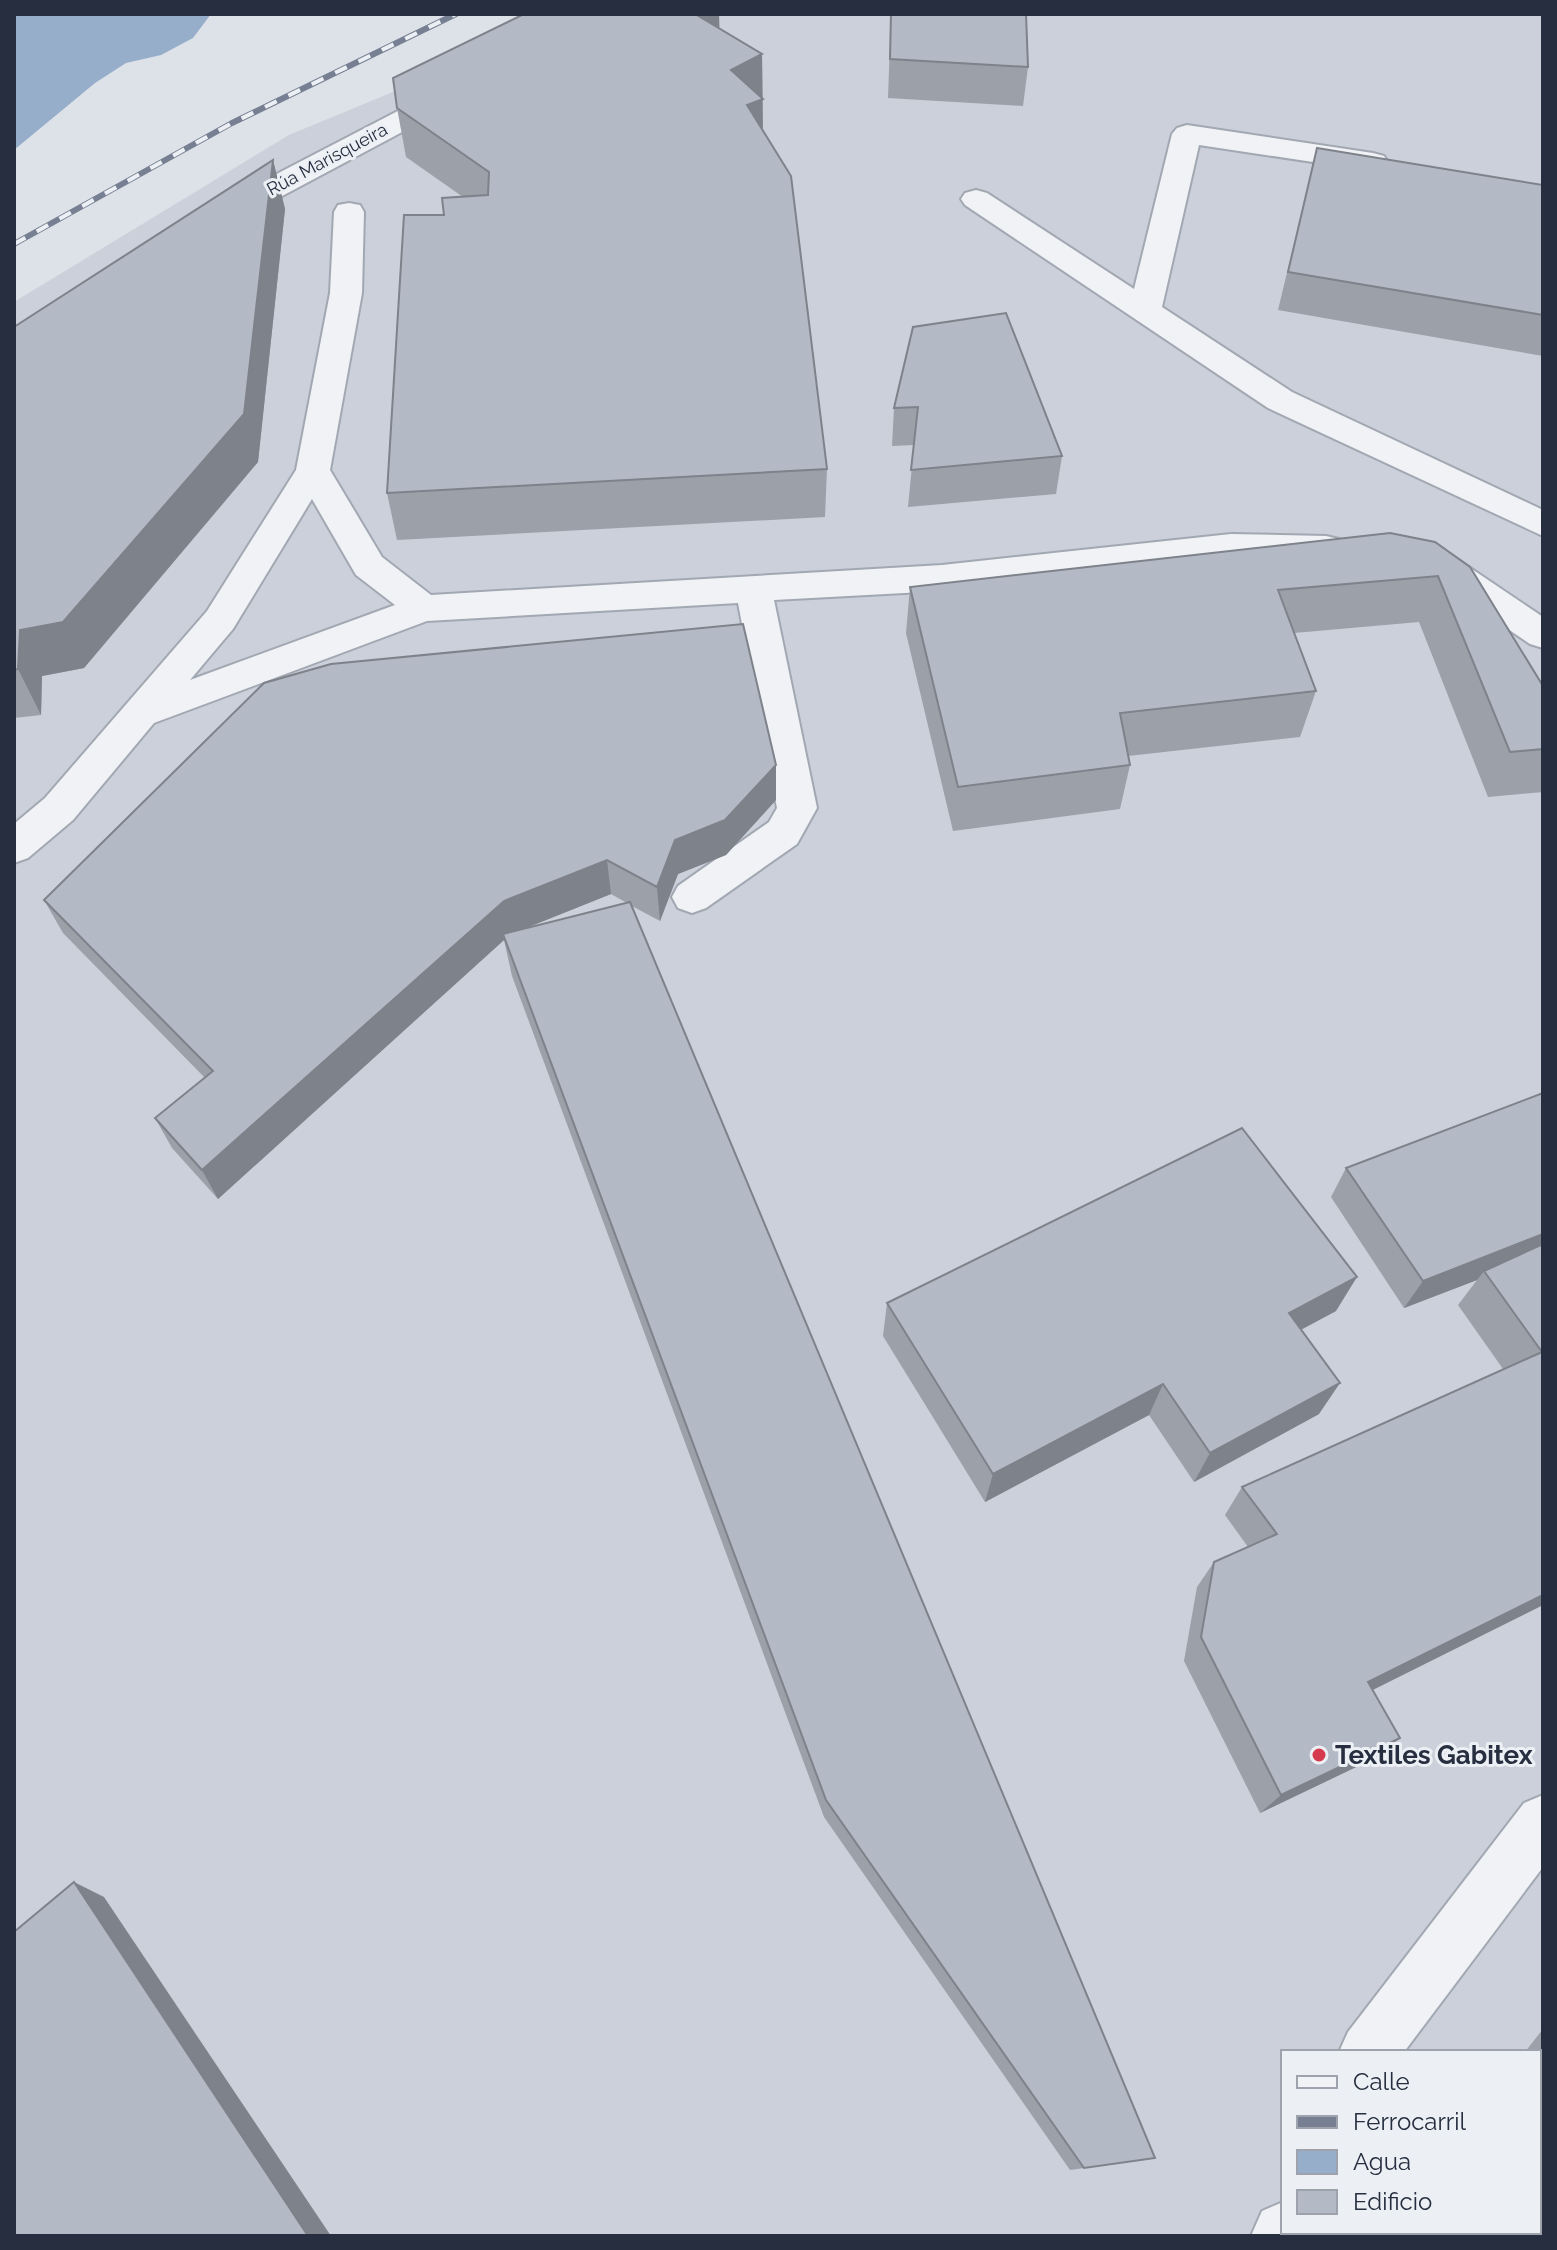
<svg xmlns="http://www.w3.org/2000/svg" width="1557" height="2250" font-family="Raleway,sans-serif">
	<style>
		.built { fill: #cbd0da; fill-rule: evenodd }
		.water { fill: #96aeca }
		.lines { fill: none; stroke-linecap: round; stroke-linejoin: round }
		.minor-casing { stroke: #a2a8b2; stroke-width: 4 }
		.minor { fill: #f0f2f6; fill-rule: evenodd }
		.rail-casing { stroke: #768092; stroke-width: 6 }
		.rail { stroke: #ecf0f5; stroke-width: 4; stroke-dasharray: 13; stroke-linecap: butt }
		.wall { fill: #9ba0a9; fill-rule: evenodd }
		.shaded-wall { fill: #7e828a }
		.building { fill: #b4bac5; stroke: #7e828a; stroke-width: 2 }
		.poi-dot { fill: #d53a4e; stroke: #ecf0f5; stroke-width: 3 }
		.labels { text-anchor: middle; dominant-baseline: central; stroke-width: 6; stroke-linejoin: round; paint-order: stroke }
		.far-street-label { font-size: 18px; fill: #262e3f; stroke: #ecf0f5 }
		.near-poi-label { font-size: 26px; font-weight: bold; fill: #262e3f; stroke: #ecf0f5; text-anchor: start }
	</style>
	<rect width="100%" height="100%" fill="#dde1e8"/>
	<!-- built -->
	<path class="built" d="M581 14H1543V2236H14V302L289 135ZM1283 2052H1539V2232H1283Z"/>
	<!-- water -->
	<path class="water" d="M14 14H211L193 38 161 55 126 63 95 83 14 150Z"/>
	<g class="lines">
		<defs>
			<g id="minor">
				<path d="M454 84 464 87 469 93 464 99 239 219 228 221 217 219 213 212 217 205 444 87Z"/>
				<path d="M1187 125 1373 153 1384 156 1388 162 1384 168 1373 171 1199 145 1162 307 1292 392 1543 510V536L1268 408 965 205 961 199 965 193 976 190 987 193 1134 289 1172 134 1177 128Z"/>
				<path d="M349 203 360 205 364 212 362 293 330 470 382 557 431 595 942 565 1231 534 1326 536 1339 539 1344 548 1339 557 1326 560 1231 558 942 591 774 600 817 808 797 844 706 908 692 913 678 908 672 897 678 886 769 822 777 808 738 603 427 621 154 723 73 820 28 858 14 863V824L45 798 207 611 296 470 330 293 334 212 338 205ZM312 499 356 575 395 605 190 680 233 629Z"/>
				<path d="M1441 553 1454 557 1543 617V648L1530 644 1428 575 1423 566 1428 557Z"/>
				<path d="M1543 1795V1867L1404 2052H1339L1348 2032 1524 1803Z"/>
				<path d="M1283 2202V2232H1313L1311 2236H1251L1262 2211Z"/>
			</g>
		</defs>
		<!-- minor casing -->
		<use href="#minor" class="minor-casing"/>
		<!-- minor -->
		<use href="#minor" class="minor"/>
		<defs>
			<path id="rail" d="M14 244 232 123 456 14"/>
		</defs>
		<!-- rail casing -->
		<use href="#rail" class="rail-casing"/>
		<!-- rail -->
		<use href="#rail" class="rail"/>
	</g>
	<!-- wall -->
	<g class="wall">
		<path d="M524 14H719V28L762 54 763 130 827 469 825 517 397 540 387 493 444 215 463 197 406 157 397 108Z"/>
		<path d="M891 14 1028 67 1023 106 888 98Z"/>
		<path d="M1317 148 1543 185V356L1278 310Z"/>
		<path d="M273 160 285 209 258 462 84 668 42 676 41 715 14 718V327Z"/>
		<path d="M913 327 1062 456 1056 494 908 507 914 445 892 446 894 408Z"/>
		<path d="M1435 542 1543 686V792L1488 797 1419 622 1294 633 1316 691 1300 737 1128 756 1130 765 1120 809 953 831 906 633 910 587Z"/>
		<path d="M776 800 726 855 678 874 660 921 632 906 1155 2158 1070 2170 824 1817 512 976 504 940 218 1199 172 1148 155 1118 205 1078 63 933 44 900ZM611 894 627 903 524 929Z"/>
		<path d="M1543 1093V1605L1373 1690 1375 1758 1260 1813 1184 1661 1197 1587 1214 1562 1248 1547 1225 1515 1242 1487 1503 1369 1458 1305 1477 1280 1404 1308 1331 1197 1346 1168Z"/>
		<path d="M887 1303 1336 1311 1301 1330 1319 1414 1194 1482 1149 1415 985 1502 883 1336Z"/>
		<path d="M1543 2029V2236H1375L1378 2232H1539V2052H1525Z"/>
	</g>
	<!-- shaded-wall -->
	<g class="shaded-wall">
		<path d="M690 14H719L720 44Z"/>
		<path d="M762 54 763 148 731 70Z"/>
		<path d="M273 160 285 209 258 462 84 668 42 676 41 715 18 669 20 630Z"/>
		<path d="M776 765V800L726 855 678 874 660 921 657 887 675 840Z"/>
		<path d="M607 860 611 894 511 934H503L504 940 218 1199 202 1170 504 901Z"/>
		<path d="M1543 1234V1254L1484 1271 1477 1280 1404 1308 1423 1281Z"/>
		<path d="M1357 1277 1336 1311 1270 1346 1289 1313Z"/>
		<path d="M1340 1383 1319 1414 1194 1482 1210 1453Z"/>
		<path d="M1163 1384 1149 1415 985 1502 993 1474Z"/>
		<path d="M1543 1595V1605L1344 1704 1368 1682Z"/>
		<path d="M1400 1738 1375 1758 1260 1813 1281 1795Z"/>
		<path d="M74 1882 104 1897 331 2236H308Z"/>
	</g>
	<!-- building -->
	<g class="building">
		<path d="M524 14H695L762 54 731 70 763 99 747 105 791 176 827 469 387 493 404 215H444L442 198 488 195 489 172 397 108 393 78Z"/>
		<path d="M891 14H1026L1028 67 890 59Z"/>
		<path d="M1317 148 1543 185V315L1288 272Z"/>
		<path d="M273 160 244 414 63 622 20 630 18 669 14 670V327Z"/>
		<path d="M1006 313 1062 456 911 470 918 407 894 408 913 327Z"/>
		<path d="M1390 533 1435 542 1470 567 1543 686V749L1510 752 1438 576 1278 590 1316 691 1120 713 1130 765 958 787 910 587Z"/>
		<path d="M743 624 776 765 725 820 675 840 657 887 607 860 504 901 202 1170 155 1118 213 1071 44 900 264 683 331 664Z"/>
		<path d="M630 902 1155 2158 1084 2168 826 1800 503 934Z"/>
		<path d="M1543 1093V1234L1423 1281 1346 1168Z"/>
		<path d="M1242 1128 1357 1277 1289 1313 1340 1383 1210 1453 1163 1384 993 1474 887 1303Z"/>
		<path d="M1543 1244V1595L1368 1682 1400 1738 1281 1795 1201 1637 1214 1562 1277 1534 1242 1487 1542 1352 1484 1271Z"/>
		<path d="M74 1882 308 2236H14V1932Z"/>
		<path d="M1543 2064V2236H1405L1408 2232H1539V2069Z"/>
	</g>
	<!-- markers -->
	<circle class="poi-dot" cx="1319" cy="1755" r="8"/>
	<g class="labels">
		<!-- far-street labels -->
		<g class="far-street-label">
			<text transform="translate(327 159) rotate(-28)">Rúa Marisqueira</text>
		</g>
		<!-- near-poi labels -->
		<g class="near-poi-label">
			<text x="1335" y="1755">Textiles Gabitex</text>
		</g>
	</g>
	<!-- border -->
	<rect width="1557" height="2250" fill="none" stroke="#262e3f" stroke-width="32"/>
	<!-- legend -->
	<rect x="1281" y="2050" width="260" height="184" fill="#ecf0f5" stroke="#9da2ac" stroke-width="2"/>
	<rect x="1297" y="2076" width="40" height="12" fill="#f0f2f6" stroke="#9da2ac" stroke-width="2"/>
	<text x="1353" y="2090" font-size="24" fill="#262e3f">Calle</text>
	<rect x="1297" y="2116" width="40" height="12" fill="#768092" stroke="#9da2ac" stroke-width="2"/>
	<text x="1353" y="2130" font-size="24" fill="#262e3f">Ferrocarril</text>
	<rect x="1297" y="2150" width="40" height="24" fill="#96aeca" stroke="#9da2ac" stroke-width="2"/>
	<text x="1353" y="2170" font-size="24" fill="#262e3f">Agua</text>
	<rect x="1297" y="2190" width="40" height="24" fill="#b4bac5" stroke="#9da2ac" stroke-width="2"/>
	<text x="1353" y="2210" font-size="24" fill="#262e3f">Edificio</text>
</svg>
